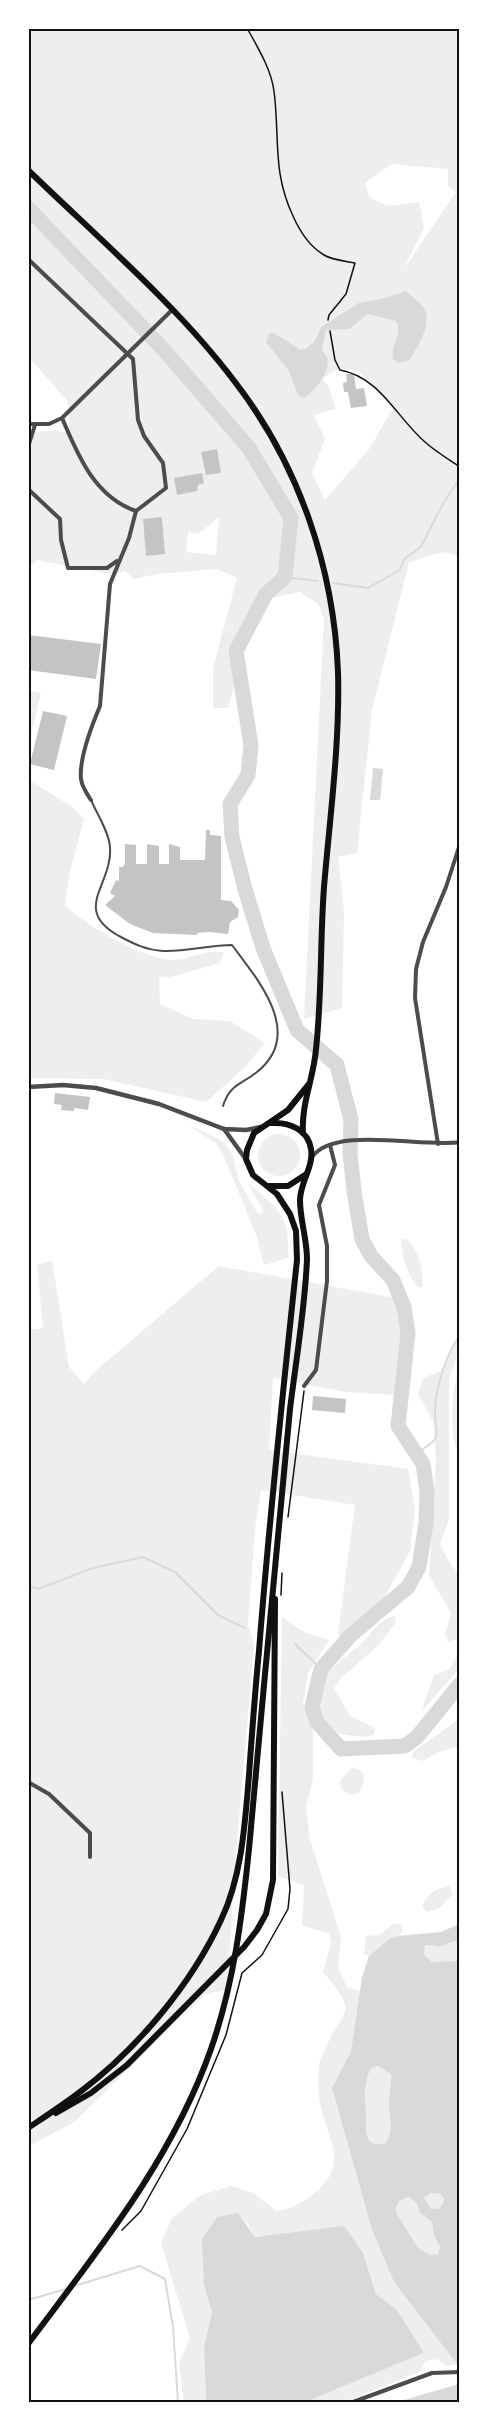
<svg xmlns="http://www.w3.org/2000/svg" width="488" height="2431" font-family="Montserrat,sans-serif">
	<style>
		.green { fill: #eee; fill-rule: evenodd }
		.water { fill: #d9d9d9; fill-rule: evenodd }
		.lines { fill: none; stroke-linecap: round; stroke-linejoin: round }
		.stream { stroke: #d9d9d9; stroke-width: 2 }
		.river { stroke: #d9d9d9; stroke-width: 15 }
		.building { fill: #c4c4c4 }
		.path { stroke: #111; stroke-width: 1.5 }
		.service { stroke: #4c4c4c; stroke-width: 2 }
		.minor { stroke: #4c4c4c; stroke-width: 4 }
		.tertiary { stroke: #4c4c4c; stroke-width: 4.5 }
		.primary { stroke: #111; stroke-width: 6 }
		.neatline { fill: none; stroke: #111; stroke-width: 2 }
	</style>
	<rect width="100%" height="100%" fill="#fff"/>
	<!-- green -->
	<g class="green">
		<path d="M28 29H459V556L443 552 409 562 372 710 357 853 338 857 344 912 342 1008 304 1019 324 619 318 604 300 592 271 598C248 631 239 669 228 708H213V668L237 578 217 569 158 574 134 579 125 571 109 574 37 560 29 567V433L56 430 69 434 68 402 29 357ZM392 164 448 169V186L456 192 403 270 424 228 419 202 388 206 370 198 365 183ZM339 368 359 371 394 406 370 448 325 500 312 473 325 439 314 415 336 409 328 385 322 379ZM162 517 165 554 147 556 143 520ZM219 517 216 555 186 552 188 531 198 534Z"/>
		<path d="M29 691 41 693 29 744 28 691Z"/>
		<path d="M29 780 74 808 84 819 69 875 65 906C88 926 142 959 173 960 191 960 207 948 224 953L220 963 171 977H159L160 1004 193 1019 230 1021 265 1043 243 1069 206 1102 103 1079 29 1078Z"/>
		<path d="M186 1124 221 1140 228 1147 233 1156 239 1181 258 1214 264 1212 247 1182C278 1210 290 1212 288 1258L264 1265 257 1237 223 1154 216 1143Z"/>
		<circle cx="279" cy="1155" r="21"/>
		<path d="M407 1239C420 1252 422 1269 423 1286L419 1288C407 1276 402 1256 401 1240Z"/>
		<path d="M52 1260 69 1367 84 1384 93 1373 219 1266 396 1298 402 1338 396 1395 345 1392 273 1378 269 1450 408 1469 415 1510 410 1551 382 1602 341 1637 338 1633 355 1505 261 1490 255 1529 248 1624 254 1646 236 1853 227 1990 205 1994 73 2123 29 2146 28 1330 43 1328 37 1265Z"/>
		<path d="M459 1334V1351L449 1378V1519L440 1544 447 1558 459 1575 460 1638 448 1642 445 1635 451 1613 429 1575 436 1459 433 1421 418 1394 423 1378 441 1371Z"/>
		<path d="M459 1371V1456C449 1437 451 1390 459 1371Z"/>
		<path d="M395 1616 396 1622 378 1646 342 1677 334 1688 350 1716 375 1728 374 1734C367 1738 364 1736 357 1736 330 1736 310 1716 320 1688 328 1667 349 1656 364 1641 374 1631 380 1618 395 1616Z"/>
		<path d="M282 1617 306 1633 329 1640 308 1673 303 1703 313 1730V1779L306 1808 310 1839 341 1937 338 1968 347 1987 360 1991 351 2051 332 2088 372 2230 394 2282 457 2364 447 2366 436 2359 425 2361 421 2371 345 2402H305L424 2353 397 2310 376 2294 363 2253 281 2234 255 2237 248 2224 238 2214 217 2217 204 2285 212 2312 204 2347 206 2402H184L179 2363 190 2338 161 2243 172 2218 201 2195 232 2186 253 2193 277 2211C292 2209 306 2201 317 2191 348 2164 329 2141 321 2108 318 2096 318 2080 319 2067 319 2061 323 2056 325 2050 343 2005 361 2017 323 1972L331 1943 329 1933 302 1926 304 1885 278 1876Z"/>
		<path d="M459 1652V1669L421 1712 434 1675 449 1670Z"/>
		<path d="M459 1716V1750L457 1747 439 1752 423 1761 412 1758 413 1752 456 1721Z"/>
		<path d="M352 1767 360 1770 364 1775 363 1784 359 1793 350 1795 342 1790 339 1782Z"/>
		<path d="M449 1886 453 1894 440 1908 427 1912 422 1907C427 1893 435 1889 449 1886Z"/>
		<path d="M394 1923 402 1925V1932L398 1936 389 1939 369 1956 364 1954 366 1936 380 1935Z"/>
		<path d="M455 1941 459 1944V1961L432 1962 424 1955 425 1947 433 1945 438 1947Z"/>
		<path d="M378 2066 391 2074C392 2083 389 2090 389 2099 388 2118 395 2123 386 2143 363 2149 366 2129 366 2115 365 2097 363 2085 371 2068Z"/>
		<path d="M431 2193 440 2194 444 2198 443 2204 438 2209H431L424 2198Z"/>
		<path d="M408 2197 418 2203 420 2213 432 2222 434 2236 440 2246 438 2254 430 2255 418 2248 397 2214 396 2208 399 2201Z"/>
	</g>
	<!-- water -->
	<g class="water">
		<path d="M406 291C411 296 419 301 423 307 434 322 418 347 409 360L399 363 393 359C390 345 404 335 396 321L368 314 349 329 326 330 322 349C322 350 327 357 327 357 332 370 314 393 304 398L298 395 289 371 266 342 269 334 274 333 301 350 307 348 315 341 321 327 359 303 385 298Z"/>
		<path d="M373 768 383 769 380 800H370Z"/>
		<path d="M459 1924V1944L455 1941 438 1947 433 1945 425 1946 424 1955 432 1962 459 1961V2372L457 2364 394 2282 372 2230 332 2088 351 2051 362 1977 369 1956 389 1939 398 1936 441 1932ZM378 2066 391 2074C392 2083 389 2090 389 2099 388 2118 395 2123 386 2143 363 2149 366 2129 366 2115 365 2097 363 2085 371 2068ZM431 2193 440 2194 444 2198 443 2204 438 2209H431L424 2198ZM408 2197 417 2203 420 2213 432 2222 434 2236 440 2246 438 2254 430 2255 418 2248 397 2214 396 2208 399 2201Z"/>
		<path d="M238 2213 255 2237 344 2226 363 2253 376 2294 397 2310 424 2353 305 2402H206L204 2347 212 2312 204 2285 202 2239 217 2217Z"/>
		<path d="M459 2384V2402H397Z"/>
	</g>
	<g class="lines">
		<!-- stream -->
		<g class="stream">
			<path d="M285 577 318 581"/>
			<path d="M333 583 368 588 400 570C406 549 416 556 423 543 434 521 444 499 460 479"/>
			<path d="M416 1453C423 1449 431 1445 435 1439 439 1431 435 1423 435 1415 434 1393 446 1353 460 1335"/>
			<path d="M28 1585 38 1589 93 1568 143 1557 175 1572 218 1615 245 1628"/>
			<path d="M295 1644 321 1669"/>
			<path d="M74 2286 140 2266 165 2279 173 2327 178 2402"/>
			<path d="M28 2300 66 2289"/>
		</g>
		<!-- river -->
		<path class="river" d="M28 208 165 351 249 448 291 518 285 577 266 594 236 651 251 745 248 775 230 804 232 837 245 889 263 948 297 1030 337 1065 351 1120 350 1152 354 1191 362 1239 371 1256 393 1280 404 1307 408 1333 398 1426 423 1464 427 1491 426 1523 419 1567 408 1587 351 1635 321 1669 312 1707 317 1722 341 1749 405 1746 417 1737 460 1684"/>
	</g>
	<!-- building -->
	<g class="building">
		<path d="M346 374H354L356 389 364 388 367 406 351 408 348 392H344L343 383 347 382Z"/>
		<path d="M217 449 221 473 206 475 201 452Z"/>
		<path d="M202 473 204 483 198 485 197 491 177 495 174 478Z"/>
		<path d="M162 517 165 554 146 556 143 519Z"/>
		<path d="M28 635 101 644 96 679 28 670Z"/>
		<path d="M43 711 67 716 54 770 30 764Z"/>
		<path d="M206 830H210V835L221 836V900L231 901 239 910 238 917 230 922 228 934 209 932 197 933V935L153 933 130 924 105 905 115 896 110 893 116 880 119 881V867H123L125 863V844L136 845V864H147V844L159 846V864H169V844L180 847V860H205Z"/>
		<path d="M55 1093 90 1097 88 1110 74 1108V1111L61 1110 62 1105 54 1104Z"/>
		<path d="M313 1396 346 1399 345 1413 312 1410Z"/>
	</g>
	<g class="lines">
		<!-- path -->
		<g class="path">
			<path d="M247 28C258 48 271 69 274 91 280 138 272 171 293 216 300 232 309 246 324 255 332 260 345 261 355 263L346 294 329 315 328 320"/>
			<path d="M330 331 335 360 340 370C380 377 397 418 425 442 435 451 448 459 460 467"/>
			<path d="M288 1517 304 1391"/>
			<path d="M281 1595 282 1573"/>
			<path d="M122 2230 141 2211 187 2129 226 2035 242 1973 262 1955 288 1909 290 1889 282 1792"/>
		</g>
		<!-- service -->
		<path class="service" d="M91 800C97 814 109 832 110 847 113 885 71 909 119 936 134 944 146 950 163 951 186 952 209 945 232 945 258 980 305 1034 257 1072 241 1085 230 1084 223 1106"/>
		<!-- minor -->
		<g class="minor">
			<path d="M28 259 133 359 138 420 144 436 163 463 166 488 136 511"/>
			<path d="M62 418C78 456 95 497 136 511L129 538 110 584 100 706C92 725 79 760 81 779 82 787 87 794 91 800"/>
			<path d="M28 424H49L62 418 172 310"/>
			<path d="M28 447 35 425"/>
			<path d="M28 489 60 519 61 540 68 568H107L117 561"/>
			<path d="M438 1144 415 998 416 969 423 942 446 887 460 844"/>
			<path d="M312 1157C335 1125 423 1148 460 1142"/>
			<path d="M304 1386 316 1370 327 1281V1246L319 1205 335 1165 330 1145"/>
			<path d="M28 1782 49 1794 90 1833V1857"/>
			<path d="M353 2402 432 2373 460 2372"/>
		</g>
		<!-- tertiary -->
		<g class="tertiary">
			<path d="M28 1087 63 1085 96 1088 159 1104 224 1129 246 1130 261 1127"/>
			<path d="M224 1129 245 1158"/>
		</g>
		<!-- primary -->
		<g class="primary">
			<path d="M28 170C97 237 178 306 235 382 299 465 334 568 338 672 340 743 330 816 324 887 320 941 322 995 316 1049 314 1077 301 1104 303 1133"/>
			<path d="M268 1186H288L305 1175"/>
			<path d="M56 2113 91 2093 127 2065 244 1947 257 1930 266 1914 273 1880 275 1599"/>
			<path d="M28 2128C46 2116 63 2105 80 2092 137 2049 191 1985 221 1920 242 1876 245 1823 249 1775 252 1733 255 1692 259 1651 269 1520 283 1390 297 1260L296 1231 290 1214 277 1194 253 1175 246 1159 247 1150 254 1133 288 1110 309 1084"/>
			<path d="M28 2344C98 2250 172 2160 211 2049 234 1983 242 1917 249 1849 254 1794 259 1739 264 1685 272 1593 281 1501 290 1409 296 1360 305 1309 307 1259 307 1239 300 1220 300 1200 300 1183 314 1166 311 1149 308 1130 290 1122 272 1123"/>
		</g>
	</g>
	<!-- border -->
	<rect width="488" height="2431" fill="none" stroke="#ffffff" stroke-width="60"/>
	<rect x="30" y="30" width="428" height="2371" class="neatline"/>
</svg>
